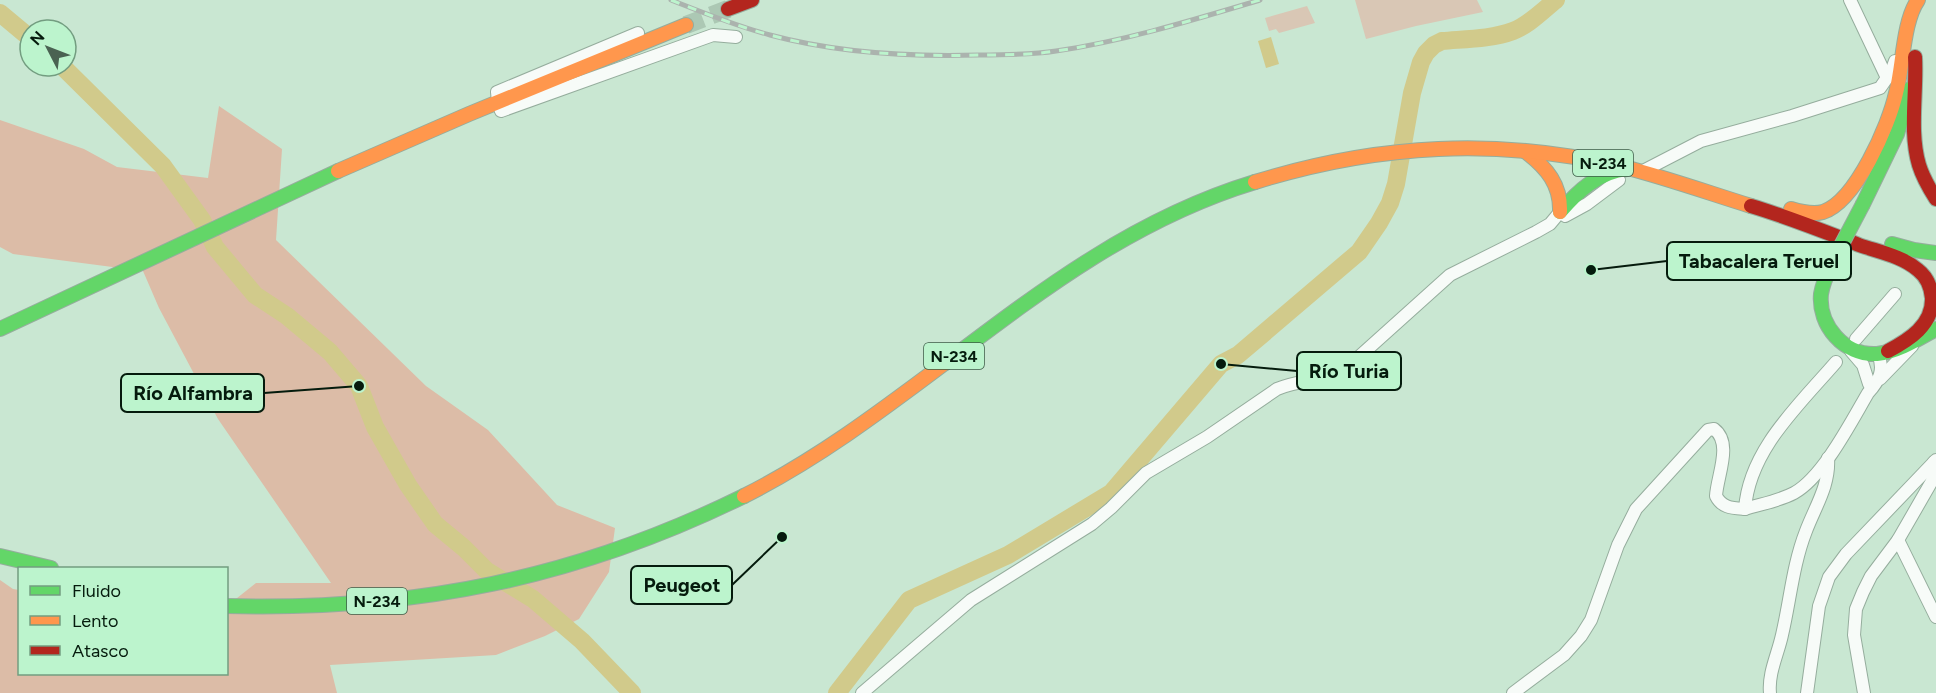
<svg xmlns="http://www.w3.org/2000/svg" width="1936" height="693" font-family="Figtree,sans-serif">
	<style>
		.green { fill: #d9c7b5 }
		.forest { fill: #dcbca7 }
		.water { fill: #d1ca8b }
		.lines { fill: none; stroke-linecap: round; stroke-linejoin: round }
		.river { stroke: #d1ca8b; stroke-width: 18 }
		.secondary-tunnel { stroke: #acc8b4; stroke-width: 18; stroke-dasharray: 18 9; stroke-linecap: butt }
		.street-casing { stroke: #95ad9d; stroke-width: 14 }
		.fast-casing { stroke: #95ad9d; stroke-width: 16 }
		.slow-casing { stroke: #95ad9d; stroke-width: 16 }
		.jam-casing { stroke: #95ad9d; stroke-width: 16 }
		.street { stroke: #f7fbf8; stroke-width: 12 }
		.fast { stroke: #63d668; stroke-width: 14 }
		.slow { stroke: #ff974d; stroke-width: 14 }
		.jam { stroke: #b3261e; stroke-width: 14 }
		.rail-casing { stroke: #abb3ae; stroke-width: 5 }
		.rail { stroke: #bcf4cd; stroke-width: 3; stroke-dasharray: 9; stroke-linecap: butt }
		.fast-bridge-casing { stroke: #95ad9d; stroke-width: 16; stroke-linecap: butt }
		.fast-bridge { stroke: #63d668; stroke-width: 14 }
		.labels { text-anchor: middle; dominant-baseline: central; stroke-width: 5; stroke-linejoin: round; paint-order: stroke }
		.shield { fill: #bcf4cd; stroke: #3c5c47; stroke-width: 1.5 }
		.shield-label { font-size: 16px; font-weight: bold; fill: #051b0d }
		.leader { fill: none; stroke: #051b0d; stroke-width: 2 }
		.callout-dot { fill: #051b0d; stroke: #bcf4cd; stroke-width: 2 }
		.callout { fill: #bcf4cd; stroke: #051b0d; stroke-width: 2 }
		.callout-label { font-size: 20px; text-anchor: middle; font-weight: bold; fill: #051b0d }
	</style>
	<rect width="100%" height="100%" fill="#c9e7d2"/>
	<!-- green -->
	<g class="green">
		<path d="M1355 0H1477L1483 12 1416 26 1366 39Z"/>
		<path d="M1307 6 1315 23 1279 33 1276 29 1269 31 1265 18Z"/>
	</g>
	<!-- forest -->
	<path class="forest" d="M219 106 282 149 276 240 426 386 488 430 557 505 615 528 609 572 579 619 545 636 496 655 330 665 337 693H0V580L13 589 19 590 20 674H226L227 606 256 583H331L218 419 159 308 143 271 13 254 0 247V120L84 149 117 167 208 178Z"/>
	<!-- water -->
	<path class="water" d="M1271 37 1279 64 1266 68 1258 41Z"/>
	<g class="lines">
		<!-- river -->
		<g class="river">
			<path d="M0 13 30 38"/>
			<path d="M62 66 163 166 202 220 215 247 255 295 287 316 330 352 359 386 375 427 408 485 435 524 464 548 487 571 533 599 582 641 632 693"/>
			<path d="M837 693 909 600 1008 555 1111 493 1221 364 1238 355 1359 252 1379 223 1390 203 1396 184 1412 93 1421 62 1426 53 1434 45 1442 41C1464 39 1492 39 1513 31 1529 25 1542 11 1556 0"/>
		</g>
		<!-- secondary-tunnel -->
		<path class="secondary-tunnel" d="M686 25 728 9"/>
		<defs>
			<g id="street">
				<path d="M1850 0 1887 78"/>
				<path d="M638 33 497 92 498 102 501 111 713 35 736 37"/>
				<path d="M1641 172 1701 141 1792 116 1880 88 1891 72 1895 61"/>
				<path d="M1565 216 1587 204 1619 180"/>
				<path d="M1856 339 1895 294"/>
				<path d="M1851 351 1863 365 1869 384"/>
				<path d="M1836 362C1799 405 1749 450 1745 509 1761 504 1779 501 1794 493 1823 477 1851 422 1868 393 1879 381 1885 370 1878 354"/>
				<path d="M1880 379 1912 346"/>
				<path d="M1898 540 1936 617"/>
				<path d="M862 693 971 600 1092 524 1111 508 1146 473 1207 437 1277 389C1297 380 1320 381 1341 373L1450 275 1536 232 1550 224 1560 212"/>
				<path d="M1513 693 1564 655 1581 636 1591 620 1618 545 1636 509 1708 430 1714 429C1733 443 1717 476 1716 496 1722 508 1732 508 1745 509"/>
				<path d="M1770 693C1768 673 1778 654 1782 635 1790 601 1793 564 1806 531 1815 507 1830 485 1828 458"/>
				<path d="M1807 693 1819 606 1829 577 1846 554 1936 460"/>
				<path d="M1864 693 1854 635 1856 609 1863 592 1871 576 1898 540 1932 481 1934 462"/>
			</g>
			<g id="fast">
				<path d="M1863 204 1897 134 1910 89"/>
				<path d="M1560 212C1578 191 1598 172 1627 169"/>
				<path d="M1892 244 1914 250 1936 253"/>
				<path d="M1834 259C1829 270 1823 281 1821 294 1818 325 1844 356 1877 354 1898 352 1918 339 1936 329"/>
				<path d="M0 329 338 171"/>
				<path d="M945 363C1043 289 1136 218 1255 182"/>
				<path d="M0 556 51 568"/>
				<path d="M226 606C413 611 575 579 744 496"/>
			</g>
			<g id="slow">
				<path d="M1526 152C1547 168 1561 185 1560 212"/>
				<path d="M338 171 469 114 686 25"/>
				<path d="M1255 182C1378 144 1498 137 1624 167 1667 178 1709 193 1751 206"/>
				<path d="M1791 209C1801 212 1812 215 1823 212 1856 201 1889 125 1896 93 1903 67 1903 21 1918 0"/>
				<path d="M744 496C816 460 881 411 945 363"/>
			</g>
			<g id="jam">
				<path d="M728 9 752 0"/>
				<path d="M1915 57C1917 92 1909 131 1919 165 1923 178 1929 188 1936 199"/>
				<path d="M1751 206C1788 217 1823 231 1859 245 1879 252 1902 256 1918 270 1927 277 1931 287 1932 298 1933 325 1909 340 1888 351"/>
			</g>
		</defs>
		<!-- street casing -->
		<use href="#street" class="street-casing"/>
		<!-- fast casing -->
		<use href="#fast" class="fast-casing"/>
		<!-- slow casing -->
		<use href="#slow" class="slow-casing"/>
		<!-- jam casing -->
		<use href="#jam" class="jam-casing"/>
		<!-- street -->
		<use href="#street" class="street"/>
		<!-- fast -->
		<use href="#fast" class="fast"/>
		<!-- slow -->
		<use href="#slow" class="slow"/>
		<!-- jam -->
		<use href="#jam" class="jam"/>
		<defs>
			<path id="rail" d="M671 0C704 13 736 26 770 35 837 53 910 57 979 55 1004 55 1031 55 1056 51 1125 41 1193 20 1260 0"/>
		</defs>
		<!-- rail casing -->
		<use href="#rail" class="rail-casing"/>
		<!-- rail -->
		<use href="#rail" class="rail"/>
		<defs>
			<path id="fast-bridge" d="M1834 259 1863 204"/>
		</defs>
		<!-- fast-bridge casing -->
		<use href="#fast-bridge" class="fast-bridge-casing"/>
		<!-- fast-bridge -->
		<use href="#fast-bridge" class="fast-bridge"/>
	</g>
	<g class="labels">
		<!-- shield labels -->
		<g class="shield">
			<rect x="1573" y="150" width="60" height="26" rx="4.5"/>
			<rect x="924" y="343" width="60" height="26" rx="4.5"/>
			<rect x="347" y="588" width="60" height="26" rx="4.5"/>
		</g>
		<g class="shield-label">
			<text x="1603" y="163">N-234</text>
			<text x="954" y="356">N-234</text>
			<text x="377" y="601">N-234</text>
		</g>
	</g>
	<!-- callouts -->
	<path class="leader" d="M1591 270L1667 261M1221 364L1297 371M359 386L264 393M782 537L732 585"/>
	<g class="callout-dot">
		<circle cx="1591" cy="270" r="6"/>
		<circle cx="1221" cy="364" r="6"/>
		<circle cx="359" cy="386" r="6"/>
		<circle cx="782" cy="537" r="6"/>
	</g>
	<g class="callout">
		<rect x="1667" y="242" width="184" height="38" rx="6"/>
		<rect x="1297" y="352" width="104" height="38" rx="6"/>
		<rect x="121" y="374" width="143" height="38" rx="6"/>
		<rect x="631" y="566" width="101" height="38" rx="6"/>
	</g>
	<g class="callout-label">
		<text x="1759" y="268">Tabacalera Teruel</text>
		<text x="1349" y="378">Río Turia</text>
		<text x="193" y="400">Río Alfambra</text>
		<text x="682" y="592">Peugeot</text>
	</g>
	<!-- legend -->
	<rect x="18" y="567" width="210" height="108" fill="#bcf4cd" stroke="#739d80" stroke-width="1.5"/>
	<rect x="30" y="586" width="30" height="9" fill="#63d668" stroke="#739d80" stroke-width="1.5"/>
	<text x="72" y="597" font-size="18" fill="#051b0d">Fluido</text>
	<rect x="30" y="616" width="30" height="9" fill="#ff974d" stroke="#739d80" stroke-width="1.5"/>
	<text x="72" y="627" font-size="18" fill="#051b0d">Lento</text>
	<rect x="30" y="646" width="30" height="9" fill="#b3261e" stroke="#739d80" stroke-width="1.5"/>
	<text x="72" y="657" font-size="18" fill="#051b0d">Atasco</text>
	<!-- north arrow -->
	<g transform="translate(48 48) rotate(312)"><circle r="28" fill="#bcf4cd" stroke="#739d80" stroke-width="1.5"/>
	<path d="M0-4.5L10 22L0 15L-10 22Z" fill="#4a6252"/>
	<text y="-9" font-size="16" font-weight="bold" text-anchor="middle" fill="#051b0d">N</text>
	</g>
</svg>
